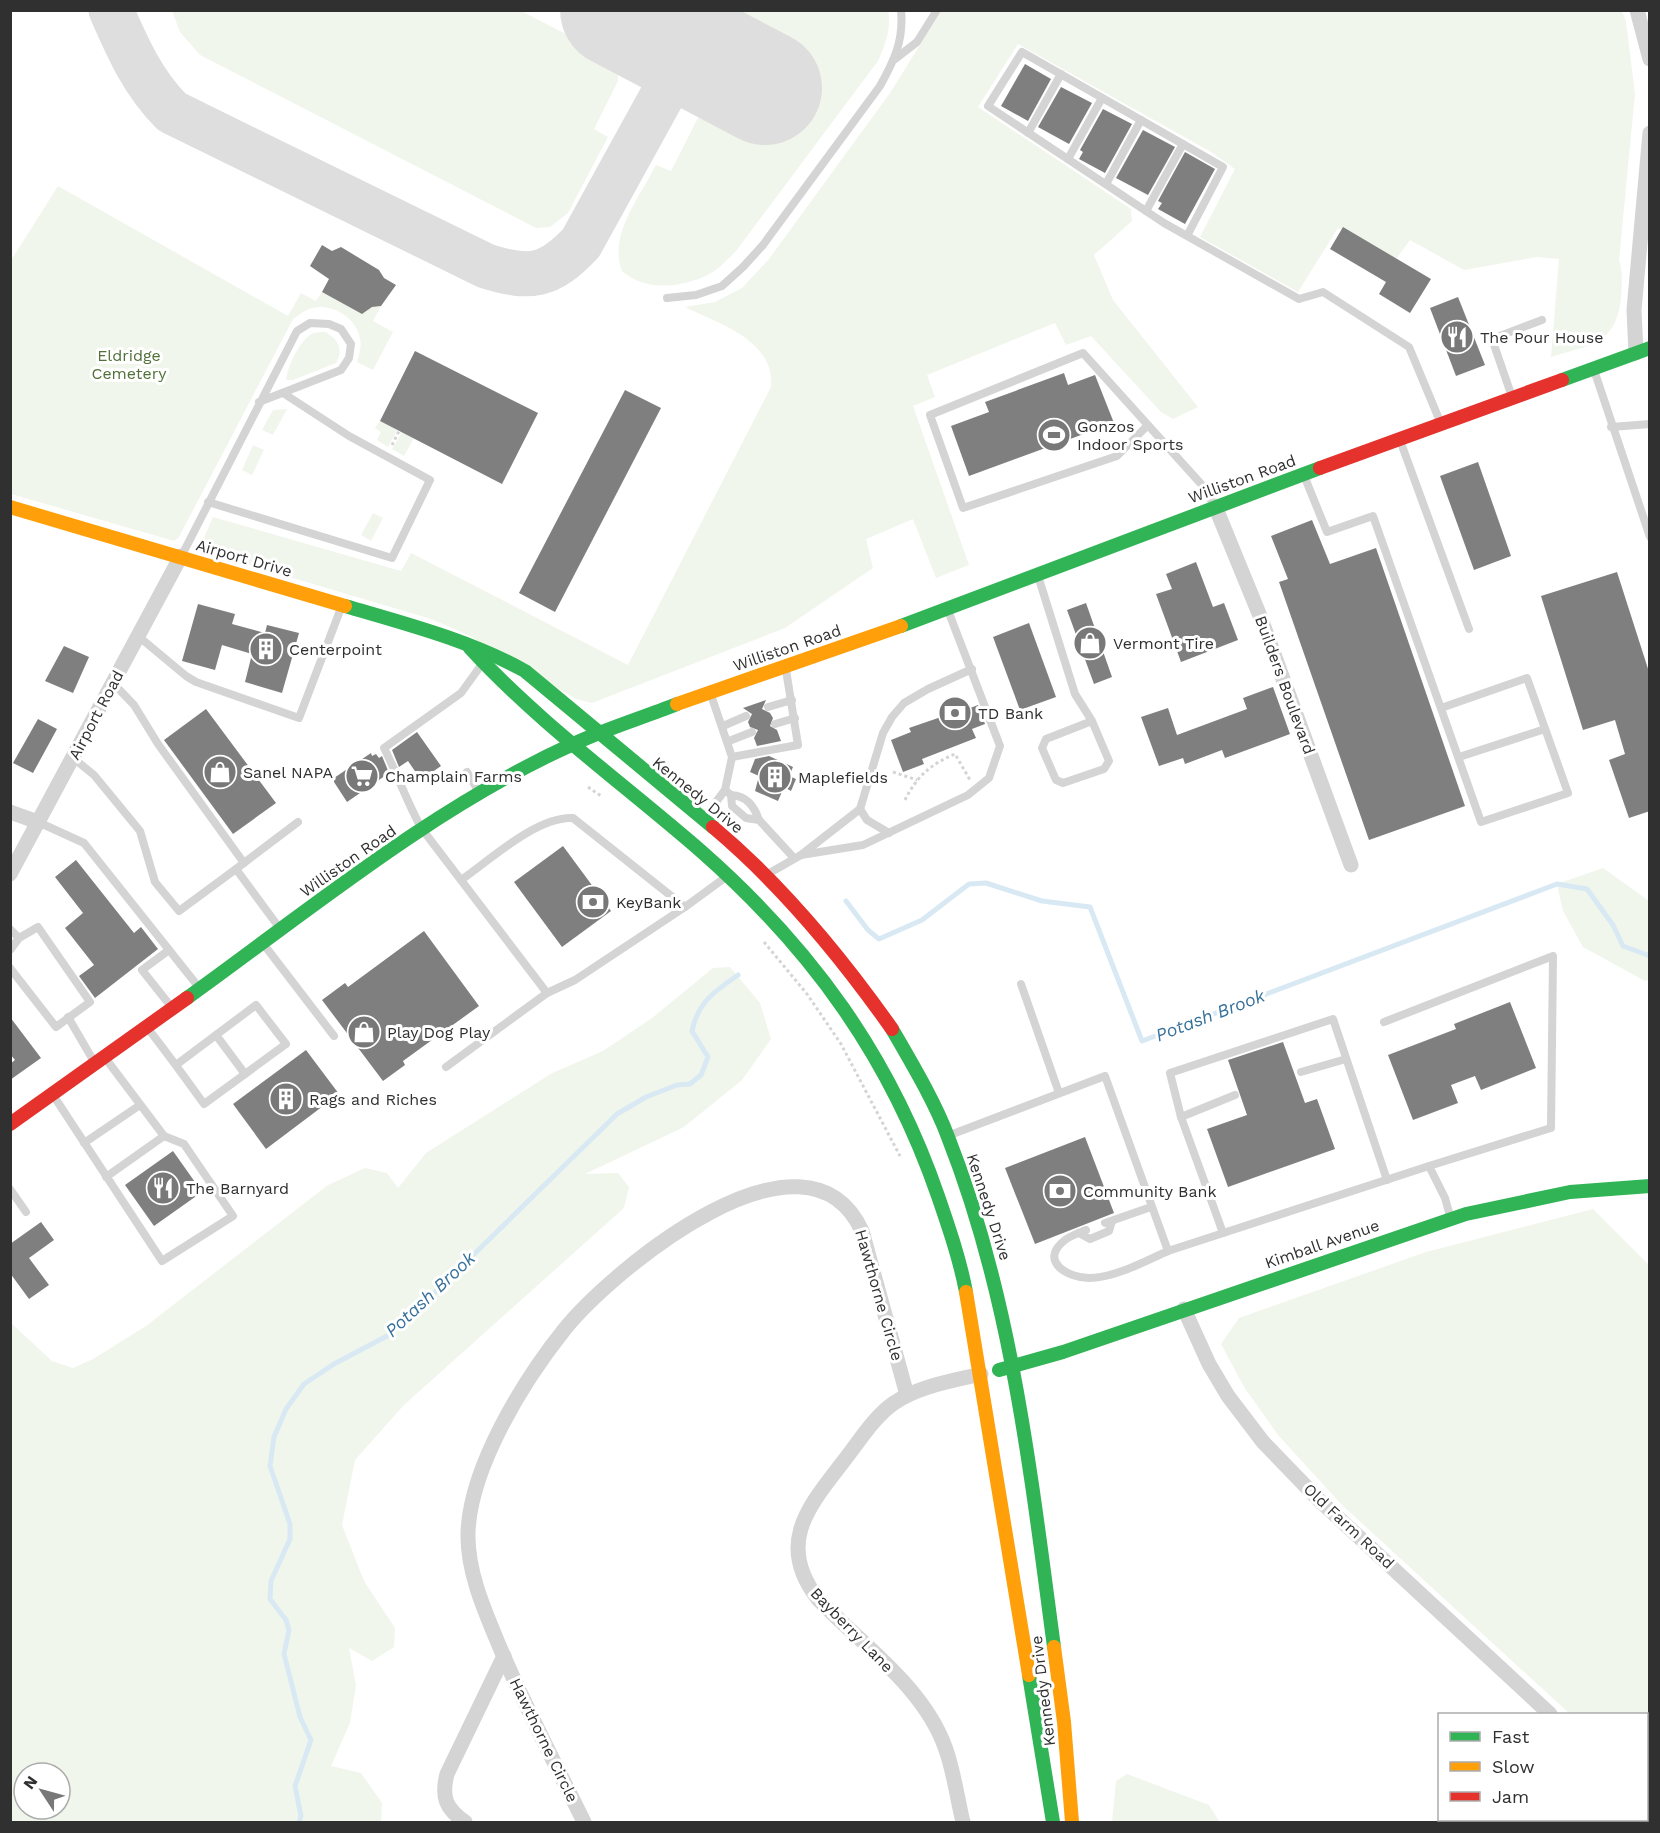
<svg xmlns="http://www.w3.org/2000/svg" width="1660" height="1833" font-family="'Work Sans',sans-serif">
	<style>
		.green { fill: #f1f6ec; fill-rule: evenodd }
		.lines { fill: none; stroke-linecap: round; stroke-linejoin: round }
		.stream { stroke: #d8e9f4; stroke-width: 5 }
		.taxiway { stroke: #dedede; stroke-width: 45 }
		.runway { stroke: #dedede; stroke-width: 114 }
		.building { fill: #7f7f7f }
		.path { stroke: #d4d4d4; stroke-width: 3; stroke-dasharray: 3 3; stroke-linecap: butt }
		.lane { stroke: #d4d4d4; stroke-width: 8 }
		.street { stroke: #d4d4d4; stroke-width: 15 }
		.fast { stroke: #30b455; stroke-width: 14 }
		.slow { stroke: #ff9f0a; stroke-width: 14 }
		.jam { stroke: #e5322d; stroke-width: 14 }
		.labels { text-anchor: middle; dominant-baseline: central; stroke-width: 6; stroke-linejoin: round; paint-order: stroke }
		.poi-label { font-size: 16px; fill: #303030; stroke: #fff; text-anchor: start }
		.park-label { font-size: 16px; fill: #517139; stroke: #fff }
		.street-label { font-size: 16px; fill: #303030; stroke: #fff }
		.water-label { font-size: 18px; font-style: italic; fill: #36709b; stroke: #fff }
	</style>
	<rect width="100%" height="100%" fill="#fff"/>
	<!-- green -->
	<g class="green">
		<path d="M172 11H521L599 51 614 65 618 72V81L594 129 608 137 568 213 550 227 536 228 200 55 180 32Z"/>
		<path d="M712 11 888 10C892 27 885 46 878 61L736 251C728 259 720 268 711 273 685 288 644 292 622 271 608 235 640 197 656 165L671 171 704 106 745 129 785 49Z"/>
		<path d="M941 11H1622L1626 22 1635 94 1619 260C1623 273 1622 283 1621 297 1617 344 1590 345 1551 357L1559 259 1537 257 1464 270 1410 240 1396 259 1338 228 1298 292 1200 237 1235 169 1211 152 1018 44 978 107 1131 209 1132 221 1094 255 1113 300 1198 407 1173 419 1161 412 1091 336 1066 345 1055 323 927 375 935 397 913 406 969 565 936 578 913 519 866 539 873 568 785 628 592 703 576 699 468 635 431 619 212 554 203 548V540L213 517 401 571 411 553 628 665 771 387C775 340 719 324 685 307L715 302 742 288 769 259 890 93Z"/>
		<path d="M58 186 288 316 301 293 316 301 322 292 362 314 372 307 381 306 373 321 393 332 373 370 357 362C359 355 362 346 360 339 357 317 330 301 309 309 304 311 298 316 293 319L179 537 174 541 11 494 10 262Z"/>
		<path d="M325 332C338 339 344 349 336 363L293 380H286C287 367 301 337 314 333 318 332 321 332 325 332Z"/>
		<path d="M287 409 273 435 262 430 273 410Z"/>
		<path d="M380 421 397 430 388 447 377 440 381 432 375 428Z"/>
		<path d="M402 432 414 438 404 456 392 449Z"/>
		<path d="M253 445 264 450 252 475 242 470Z"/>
		<path d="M373 513 383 518 371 541 361 535Z"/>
		<path d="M1603 868 1649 901V979L1645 981 1583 947 1563 911 1557 884Z"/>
		<path d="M730 967 760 1003 771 1039 742 1080 684 1127 585 1174 618 1173 629 1187 624 1208 404 1405 355 1460 342 1525 364 1581 395 1628 394 1647 372 1661 349 1648 356 1685 350 1723 331 1766 361 1773 382 1803 381 1822H11V1323L52 1361 73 1368 93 1359 146 1326 328 1185 365 1168 387 1173 398 1188 426 1153 552 1073 603 1051 652 1018 713 968ZM24 1773H60V1809H24Z"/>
		<path d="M1593 1209 1649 1265V1785L1646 1782V1714H1570L1342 1505 1278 1435 1244 1387 1221 1344 1239 1318 1426 1252Z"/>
		<path d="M1127 1774 1209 1805 1219 1821 1112 1822 1116 1781Z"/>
	</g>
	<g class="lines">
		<!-- stream -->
		<g class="stream">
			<path d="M846 901 868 930 879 939 922 920 969 884 986 883 1042 901 1090 907 1142 1041 1557 884 1587 889 1613 925 1623 946 1650 956"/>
			<path d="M299 1822 301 1816 295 1786 311 1740 300 1717 284 1654 289 1630 286 1620 270 1599 271 1581 290 1539V1524L270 1466 274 1437 286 1409 304 1384 334 1364 387 1336 415 1312 617 1114 646 1097 677 1085 690 1084 701 1075 708 1057 692 1031C698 1002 715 991 738 975"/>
		</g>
		<!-- taxiway -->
		<path class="taxiway" d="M111 10C128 49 143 83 172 112L486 266C530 280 549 277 581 243L667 87C669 43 651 32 616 10"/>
		<!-- runway -->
		<path class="runway" d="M617 10 765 88"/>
	</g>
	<!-- building -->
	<g class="building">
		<path d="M1025 64 1051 79 1028 121 1001 106Z"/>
		<path d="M1061 87 1092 103 1069 144 1038 127Z"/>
		<path d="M1103 109 1132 124 1105 173 1079 159 1083 152 1080 150Z"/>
		<path d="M1143 130 1175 147 1148 195 1116 178Z"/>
		<path d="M1185 152 1215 169 1185 224 1158 209 1162 203 1158 201Z"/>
		<path d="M1343 227 1431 279 1410 313 1379 294 1386 282 1330 249Z"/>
		<path d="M322 245 332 251 341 247 379 270 384 278 396 285 381 306 372 307 362 314 322 292 329 279 310 266Z"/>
		<path d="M1458 297 1485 365 1456 376 1430 308Z"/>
		<path d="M415 351 538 413 502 484 380 421Z"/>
		<path d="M1064 373 1068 385 1095 375 1114 423 969 476 951 426 989 412 985 402Z"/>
		<path d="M625 390 661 408 555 612 519 593Z"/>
		<path d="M1478 462 1511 556 1474 570 1440 476Z"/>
		<path d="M1312 520 1330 564 1376 548 1465 806 1369 840 1279 582 1288 579 1271 536Z"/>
		<path d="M1196 562 1213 607 1224 603 1238 640 1181 662 1156 594 1172 589 1166 574Z"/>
		<path d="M1617 572 1650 675V811L1629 818 1609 760 1625 754 1615 720 1583 730 1541 596Z"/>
		<path d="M1086 603 1112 677 1094 684 1067 610Z"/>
		<path d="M198 604 235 614 232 624 265 633 267 625 299 633 282 693 245 682 252 654 222 645 215 670 182 661Z"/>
		<path d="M1029 623 1056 697 1020 710 993 637Z"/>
		<path d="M64 646 89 657 73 693 45 681Z"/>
		<path d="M1273 687 1290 734 1225 758 1222 750 1185 764 1183 758 1159 766 1141 717 1168 708 1177 735 1247 709 1243 698Z"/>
		<path d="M766 700 762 709 770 713 773 718 770 726 777 730 781 741 757 746 754 738 758 730 750 727 748 722 752 714 743 708Z"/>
		<path d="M962 702 965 710 978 705 985 724 972 729 976 738 922 759 924 764 903 772 891 740 911 732 909 728 941 717 938 711Z"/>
		<path d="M206 709 276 803 233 834 164 740Z"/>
		<path d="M38 719 57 729 33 773 13 763Z"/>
		<path d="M417 732 441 766 421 780 408 761 399 767 392 750Z"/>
		<path d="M371 753 372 756 376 754 379 758 382 756 389 773 347 802 334 782V778Z"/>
		<path d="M769 756 793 767 789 776 796 779 791 791 784 787 778 801 755 791 759 776 750 772 755 759Z"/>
		<path d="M563 846 611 911 562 947 514 882Z"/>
		<path d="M76 860 134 933 141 927 158 949 95 998 79 976 94 965 65 928 83 913 55 877Z"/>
		<path d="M424 931 479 1006 403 1061 405 1065 383 1081 322 1000 345 983 348 987Z"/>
		<path d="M1510 1002 1536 1068 1481 1090 1475 1076 1451 1085 1458 1103 1413 1120 1388 1055 1456 1029 1454 1024Z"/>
		<path d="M10 1017 41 1058 10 1080V1064L15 1060 10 1054Z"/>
		<path d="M1283 1042 1305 1103 1317 1099 1335 1149 1228 1187 1207 1129 1247 1115 1228 1060Z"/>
		<path d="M306 1050 339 1094 266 1149 233 1104Z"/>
		<path d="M1085 1137 1114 1213 1035 1244 1005 1168Z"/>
		<path d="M173 1151 202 1192 154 1226 125 1185Z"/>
		<path d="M41 1222 54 1240 29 1258 49 1285 29 1299 10 1273V1244Z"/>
	</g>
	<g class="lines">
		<!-- path -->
		<g class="path">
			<path d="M392 445 399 431"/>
			<path d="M893 772 917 780"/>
			<path d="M588 787 601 796"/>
			<path d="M905 800C917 776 931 764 955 754L970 780"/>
			<path d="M764 942 807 994 841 1044 900 1156"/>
		</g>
		<!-- lane -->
		<g class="lane">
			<path d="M895 59 917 42 937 10"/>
			<path d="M1028 133 1061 74"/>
			<path d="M1068 159 1102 98"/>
			<path d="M1106 184 1141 120"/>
			<path d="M1146 211 1183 144"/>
			<path d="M1187 236 1223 167 1022 52 988 106 1164 223 1299 299 1323 292 1409 347 1439 419"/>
			<path d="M667 298 696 295 722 286 743 267 763 245 880 86C894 61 904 40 901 10"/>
			<path d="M1595 373 1650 537"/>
			<path d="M1511 394 1492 339 1542 320"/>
			<path d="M1148 425 1117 456 963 508 930 415 1083 353 1202 485 1212 502"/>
			<path d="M1611 427 1650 424"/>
			<path d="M1401 443 1469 629"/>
			<path d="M1305 478 1327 532 1373 516 1481 822 1568 793 1527 678 1441 708"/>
			<path d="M208 502 392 558 430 480 349 436 283 393"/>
			<path d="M182 555 297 331 310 323 329 324 341 329 351 344 349 358 341 370 259 402"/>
			<path d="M1039 579 1075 694 1092 721 1109 761 1104 769 1063 783 1056 780 1042 748 1046 739 1092 721"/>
			<path d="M138 636 186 676 196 682 299 718 341 608"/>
			<path d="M482 664 461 693 384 748C398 775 407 803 422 829L547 993"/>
			<path d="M113 683 134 705 158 744 244 863"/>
			<path d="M768 707 792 700"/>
			<path d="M775 724 795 718"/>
			<path d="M723 726 746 716"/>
			<path d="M729 741 752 732"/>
			<path d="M732 757 798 745 786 670"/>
			<path d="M1459 757 1545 729"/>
			<path d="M73 758 94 775 140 831 155 882 179 911 236 869"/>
			<path d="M467 772 477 789"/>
			<path d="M725 790 731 795 732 806 746 818 759 820 794 858"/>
			<path d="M731 795C747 796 754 806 759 820"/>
			<path d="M860 809 867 820 889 833"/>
			<path d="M704 818 725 790 732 757 711 695"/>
			<path d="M38 822 84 843 197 985"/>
			<path d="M801 855 863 845 968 795 989 778 1000 746 949 613"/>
			<path d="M766 875 801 855 860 809 883 733 892 717 904 703 928 689 972 669"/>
			<path d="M461 880C490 860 537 816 573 818L685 907 726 877"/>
			<path d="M278 926 236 869 298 822"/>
			<path d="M10 929 19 938"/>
			<path d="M265 946 334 1036"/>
			<path d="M10 950 19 938 38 927 90 1002 56 1027 10 968"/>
			<path d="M1021 984 1059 1093"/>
			<path d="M169 1004 142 970 169 950"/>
			<path d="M68 1017 93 1060"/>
			<path d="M1384 1022 1553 956 1551 1128 1429 1166"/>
			<path d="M149 1030C168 1054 186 1079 204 1104L286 1044 256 1005 176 1065"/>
			<path d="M216 1035 245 1074"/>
			<path d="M446 1067 547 993 575 980 685 907"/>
			<path d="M1301 1072 1346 1059"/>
			<path d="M55 1098 162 1261 233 1216 184 1144 164 1136 106 1059"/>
			<path d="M1181 1117 1170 1073 1333 1019 1387 1180"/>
			<path d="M950 1135 1105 1076 1168 1251 1429 1166 1445 1198 1450 1216"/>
			<path d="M84 1143 140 1105"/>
			<path d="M106 1177 164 1136"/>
			<path d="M10 1189 26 1212"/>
			<path d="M1105 1223 1151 1207"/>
			<path d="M1086 1230C1079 1233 1070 1236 1065 1240 1038 1261 1068 1278 1089 1278 1115 1278 1145 1261 1168 1251"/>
			<path d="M1079 1233 1090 1239 1109 1231 1112 1221"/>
			<path d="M1223 1233 1181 1117 1235 1095"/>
		</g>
		<!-- street -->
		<g class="street">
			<path d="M1637 10 1650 59"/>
			<path d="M1636 353 1634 310 1650 133"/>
			<path d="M1215 506 1260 616 1351 865"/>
			<path d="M10 812 38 822"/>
			<path d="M10 874 181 556"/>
			<path d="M1184 1309 1209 1364 1228 1396 1263 1442 1319 1500 1550 1714"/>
			<path d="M1646 1801 1650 1804"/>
			<path d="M465 1822C446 1809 441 1797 447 1774L504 1656"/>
			<path d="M584 1822C556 1765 526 1709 501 1650 486 1614 467 1573 468 1533 470 1467 524 1380 564 1330 613 1269 806 1110 862 1231L907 1395"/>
			<path d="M963 1822C957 1798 954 1771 945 1747 923 1686 861 1644 818 1599 774 1542 811 1504 846 1458 860 1440 875 1416 894 1403 919 1386 952 1381 981 1374"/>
		</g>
		<!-- fast -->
		<g class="fast">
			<path d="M1562 380 1650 348"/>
			<path d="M345 606C406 624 469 640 525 671L713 827"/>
			<path d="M901 626 1320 468"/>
			<path d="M470 648C540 724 624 784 702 852 812 949 890 1057 938 1196 949 1228 960 1260 966 1292"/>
			<path d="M187 998C308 911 434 807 571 745 605 729 642 718 677 704"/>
			<path d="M892 1029C911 1062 935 1102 948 1137 1012 1299 1031 1476 1054 1647"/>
			<path d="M999 1370 1063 1352 1466 1214 1570 1192 1650 1186"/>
			<path d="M1029 1675 1053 1822"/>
		</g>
		<!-- slow -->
		<g class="slow">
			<path d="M10 507 345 606"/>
			<path d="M677 704 901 626"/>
			<path d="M966 1292 1029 1675"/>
			<path d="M1054 1647 1064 1722 1072 1822"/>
		</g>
		<!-- jam -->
		<g class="jam">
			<path d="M1320 468 1562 380"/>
			<path d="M713 827C782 885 840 955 892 1029"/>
			<path d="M10 1124 187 998"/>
		</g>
	</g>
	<!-- icons -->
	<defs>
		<symbol id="restaurant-disc" viewBox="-11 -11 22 22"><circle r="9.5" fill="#787878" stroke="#fff"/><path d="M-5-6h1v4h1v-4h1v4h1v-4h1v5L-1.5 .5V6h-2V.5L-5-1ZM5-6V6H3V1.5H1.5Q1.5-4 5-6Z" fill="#fff"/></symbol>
		<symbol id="stadium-disc" viewBox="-11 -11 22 22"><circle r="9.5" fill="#787878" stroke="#fff"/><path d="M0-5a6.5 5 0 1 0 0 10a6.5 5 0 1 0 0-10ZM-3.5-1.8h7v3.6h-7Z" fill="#fff"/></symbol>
		<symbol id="shop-disc" viewBox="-11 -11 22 22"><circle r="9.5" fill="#787878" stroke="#fff"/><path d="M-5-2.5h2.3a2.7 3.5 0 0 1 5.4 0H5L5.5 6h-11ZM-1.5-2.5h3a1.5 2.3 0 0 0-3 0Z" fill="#fff"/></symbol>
		<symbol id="building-disc" viewBox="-11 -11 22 22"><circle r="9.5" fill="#787878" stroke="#fff"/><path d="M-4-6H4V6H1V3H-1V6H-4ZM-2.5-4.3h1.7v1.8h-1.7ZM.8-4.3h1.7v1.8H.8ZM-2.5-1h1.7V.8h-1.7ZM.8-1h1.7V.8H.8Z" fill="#fff"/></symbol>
		<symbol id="bank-disc" viewBox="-11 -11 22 22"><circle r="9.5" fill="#787878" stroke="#fff"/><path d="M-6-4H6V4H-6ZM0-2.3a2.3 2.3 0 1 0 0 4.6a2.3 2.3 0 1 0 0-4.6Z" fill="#fff"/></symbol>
		<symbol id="supermarket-disc" viewBox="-11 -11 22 22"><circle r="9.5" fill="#787878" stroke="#fff"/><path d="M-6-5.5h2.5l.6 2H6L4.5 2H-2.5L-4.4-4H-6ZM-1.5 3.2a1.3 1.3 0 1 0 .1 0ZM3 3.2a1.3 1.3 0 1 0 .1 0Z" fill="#fff"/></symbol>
	</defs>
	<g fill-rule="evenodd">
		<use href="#restaurant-disc" x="1438" y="318" width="38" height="38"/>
		<use href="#stadium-disc" x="1035" y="416" width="38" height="38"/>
		<use href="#shop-disc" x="1071" y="624" width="38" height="38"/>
		<use href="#building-disc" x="247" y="630" width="38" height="38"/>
		<use href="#bank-disc" x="936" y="694" width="38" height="38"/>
		<use href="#shop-disc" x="201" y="753" width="38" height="38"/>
		<use href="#supermarket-disc" x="343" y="757" width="38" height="38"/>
		<use href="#building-disc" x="756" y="758" width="38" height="38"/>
		<use href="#bank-disc" x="574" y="883" width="38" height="38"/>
		<use href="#shop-disc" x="345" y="1013" width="38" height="38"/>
		<use href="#building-disc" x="267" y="1080" width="38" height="38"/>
		<use href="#restaurant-disc" x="144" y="1169" width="38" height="38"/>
		<use href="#bank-disc" x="1041" y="1172" width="38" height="38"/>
	</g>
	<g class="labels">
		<!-- poi labels -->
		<g class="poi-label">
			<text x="1480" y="337">The Pour House</text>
			<text x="1077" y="426">Gonzos<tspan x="1077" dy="18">Indoor Sports</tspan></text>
			<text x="1113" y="643">Vermont Tire</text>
			<text x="289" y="649">Centerpoint</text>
			<text x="978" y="713">TD Bank</text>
			<text x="243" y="772">Sanel NAPA</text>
			<text x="385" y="776">Champlain Farms</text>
			<text x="798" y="777">Maplefields</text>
			<text x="616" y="902">KeyBank</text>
			<text x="387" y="1032">Play Dog Play</text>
			<text x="309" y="1099">Rags and Riches</text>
			<text x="186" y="1188">The Barnyard</text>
			<text x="1083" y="1191">Community Bank</text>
		</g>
		<!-- park labels -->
		<g class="park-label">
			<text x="129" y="355">Eldridge<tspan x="129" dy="18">Cemetery</tspan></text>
		</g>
		<!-- street labels -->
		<g class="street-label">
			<text transform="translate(1242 479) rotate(-20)">Williston Road</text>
			<text transform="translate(244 558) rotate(16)">Airport Drive</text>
			<text transform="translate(787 648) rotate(-19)">Williston Road</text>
			<text transform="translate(1285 685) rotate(70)">Builders Boulevard</text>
			<text transform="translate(96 715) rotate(-62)">Airport Road</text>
			<text transform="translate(698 795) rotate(39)">Kennedy Drive</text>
			<text transform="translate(348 861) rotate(-35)">Williston Road</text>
			<text transform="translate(989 1207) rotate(72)">Kennedy Drive</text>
			<text transform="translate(1322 1244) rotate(-19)">Kimball Avenue</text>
			<text transform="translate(879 1295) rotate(74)">Hawthorne Circle</text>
			<text transform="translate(1349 1526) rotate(43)">Old Farm Road</text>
			<text transform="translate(852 1630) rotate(46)">Bayberry Lane</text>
			<text transform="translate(1043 1691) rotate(-97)">Kennedy Drive</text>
			<text transform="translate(544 1740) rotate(64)">Hawthorne Circle</text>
		</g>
		<!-- water labels -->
		<g class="water-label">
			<text transform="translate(1210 1015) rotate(-21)">Potash Brook</text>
			<text transform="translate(430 1294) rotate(-43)">Potash Brook</text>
		</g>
	</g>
	<!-- border -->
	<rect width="1660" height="1833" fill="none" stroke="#303030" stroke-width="24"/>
	<!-- legend -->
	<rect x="1438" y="1713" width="210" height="108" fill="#ffffff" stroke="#acacac" stroke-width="1.5"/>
	<rect x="1450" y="1732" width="30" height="9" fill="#30b455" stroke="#acacac" stroke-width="1.5"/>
	<text x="1492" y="1743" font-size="18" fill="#303030">Fast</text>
	<rect x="1450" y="1762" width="30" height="9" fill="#ff9f0a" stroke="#acacac" stroke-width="1.5"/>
	<text x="1492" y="1773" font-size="18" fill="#303030">Slow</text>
	<rect x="1450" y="1792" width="30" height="9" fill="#e5322d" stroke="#acacac" stroke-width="1.5"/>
	<text x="1492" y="1803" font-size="18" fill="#303030">Jam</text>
	<!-- north arrow -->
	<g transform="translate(42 1791) rotate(306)"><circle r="28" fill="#ffffff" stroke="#acacac" stroke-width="1.5"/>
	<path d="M0-4.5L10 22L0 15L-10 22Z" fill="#787878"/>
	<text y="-9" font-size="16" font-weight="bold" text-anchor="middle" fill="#303030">N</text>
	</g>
</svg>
